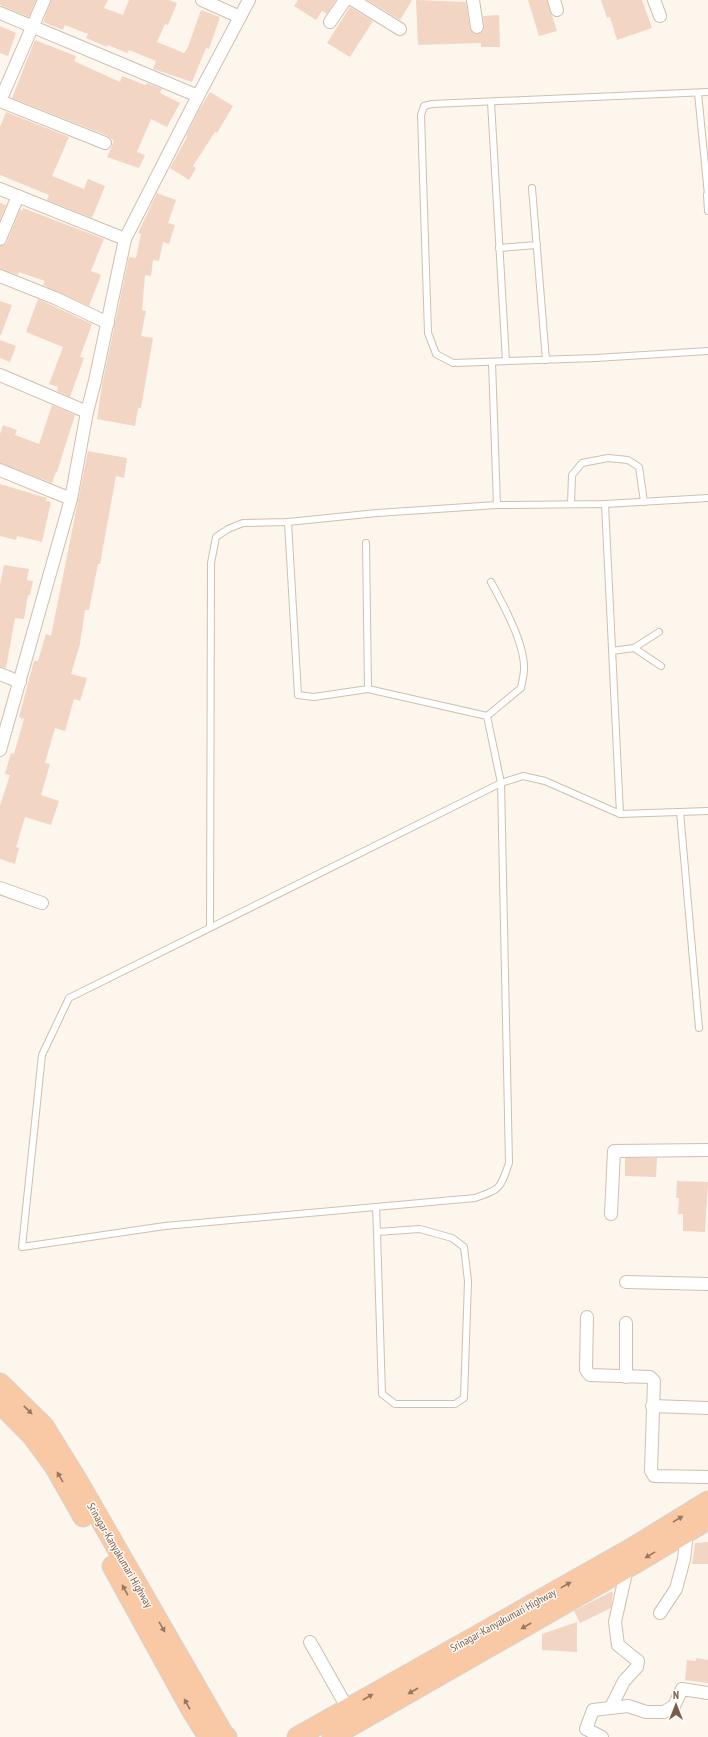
<svg xmlns="http://www.w3.org/2000/svg" width="708" height="1737" font-family="'PT Sans Narrow',sans-serif">
	<style>
		.building { fill: #f3d5c3 }
		.lines { fill: none; stroke-linecap: round; stroke-linejoin: round }
		.service-casing { stroke: #d1beb0; stroke-width: 8 }
		.minor-casing { stroke: #d1beb0; stroke-width: 14 }
		.trunk-casing { stroke: #dad1cd; stroke-width: 21 }
		.service { stroke: #fff; stroke-width: 6 }
		.minor { stroke: #fff; stroke-width: 12 }
		.trunk { stroke: #f9c8a4; stroke-width: 19 }
		.oneway { fill: #9a7763 }
		.labels { text-anchor: middle; dominant-baseline: central; stroke-width: 3; stroke-linejoin: round; paint-order: stroke }
		.street-label { font-size: 11px; fill: #7a5c4d; stroke: #fffaf3 }
	</style>
	<rect width="100%" height="100%" fill="#fdf6ec"/>
	<!-- building -->
	<g class="building">
		<path d="M0 0H36L29 17 0 5Z"/>
		<path d="M51 0H108L104 8 123 15 129 0H169L177 3 168 25 165 24 157 42 184 53 188 47 201 10 220 17 209 49 206 48 192 82 153 69 156 61 129 50 127 53 108 45 107 47 86 38 88 34 65 25 63 30 43 22Z"/>
		<path d="M298 0H336L327 14 322 11 316 20 294 6Z"/>
		<path d="M367 0H412L400 20Z"/>
		<path d="M416 0 466 2 470 28 475 34 481 33 484 30 483 16 499 15 500 47H481V43L418 45Z"/>
		<path d="M528 0H547L557 31 539 36Z"/>
		<path d="M601 0H642L652 28 617 40 610 17 607 18Z"/>
		<path d="M350 7 373 21 350 57 327 43Z"/>
		<path d="M0 26 16 33 8 56 0 53Z"/>
		<path d="M35 40 76 56 74 61 120 82 122 76 145 85 147 83 162 89 160 93 180 103 167 127 151 119 137 152 145 155 139 168 107 157 114 141 108 136 12 98Z"/>
		<path d="M210 92 233 106 217 133 215 132 193 166 196 168 189 180 170 168 187 137 186 136 198 112Z"/>
		<path d="M6 112 69 137 52 176 84 189 88 179 105 186 92 218 47 200 49 195 0 175V127Z"/>
		<path d="M157 193 176 200 168 223 175 225 169 244 163 242 159 261 153 260 151 276 145 275 142 310 146 311 141 336 153 338 141 408H138L135 426 97 419 102 385 129 257 136 258 141 234 138 233Z"/>
		<path d="M0 203 6 205 0 220Z"/>
		<path d="M23 208 104 239 91 271 101 275 89 306 43 285 45 281 19 272 18 275 0 269V246L4 245 7 242 20 210 22 211Z"/>
		<path d="M38 299 92 324 80 357 84 358 70 397 57 391 58 387 49 384 63 347 26 332Z"/>
		<path d="M0 301 12 305 1 335H0Z"/>
		<path d="M0 340 16 346 10 362 0 358Z"/>
		<path d="M52 405 75 415 57 472H56L52 483 0 463V434L3 425 17 430 15 435 39 444Z"/>
		<path d="M88 451 127 458 124 478 116 476 100 564H98L89 610H85L80 644 71 674 87 678 80 701 74 699 65 731 55 728 45 763 50 764 41 795 59 801 51 825 25 817 16 847 19 848 15 864 0 859V806L10 775 5 774 11 753 14 754 24 719 19 717 34 661H38L46 634 51 636Z"/>
		<path d="M0 484 47 498 46 501 51 502 42 542 17 536 16 540 0 536Z"/>
		<path d="M4 565 29 569 27 580 33 581 30 595H28L24 619 15 618 6 668 0 667V585Z"/>
		<path d="M625 1158H657L656 1177 625 1176Z"/>
		<path d="M677 1181 708 1182 705 1232 683 1231V1214H678L679 1198H676Z"/>
		<path d="M708 1542V1564H692L695 1543Z"/>
		<path d="M612 1591 613 1594 611 1608 580 1623 574 1611Z"/>
		<path d="M577 1622V1652L542 1650V1634Z"/>
		<path d="M696 1658 708 1660V1683L685 1680 687 1660 696 1661Z"/>
	</g>
	<g class="lines">
		<defs>
			<g id="service">
				<path d="M708 92 432 104 424 106 421 115 428 333 436 354 453 363 596 358 708 351"/>
				<path d="M698 93 708 195"/>
				<path d="M491 102 506 361"/>
				<path d="M532 188 546 360"/>
				<path d="M707 195 708 211"/>
				<path d="M499 248 537 245"/>
				<path d="M492 362 497 505"/>
				<path d="M571 504 572 475 582 463 608 458 628 460 639 467 644 502"/>
				<path d="M605 504 620 814"/>
				<path d="M288 522 298 695 314 697 368 689"/>
				<path d="M366 543 368 689 487 716"/>
				<path d="M491 582C503 604 525 644 524 669 524 675 522 682 521 688L487 716 501 783 509 1163C500 1189 501 1189 475 1198L165 1226 22 1247 42 1055 69 998 501 783 523 776 545 781 620 814 708 811"/>
				<path d="M634 648 661 666"/>
				<path d="M612 651 634 648 659 632"/>
				<path d="M680 812 699 1028"/>
				<path d="M210 927 211 563 216 537 228 529 243 523 288 522 377 513 497 505 605 504 708 498"/>
				<path d="M376 1207 377 1232 382 1394 395 1404H455L464 1398 468 1281 464 1247 452 1238 420 1229 377 1232"/>
			</g>
			<g id="minor">
				<path d="M202 0 240 17"/>
				<path d="M353 0 400 29"/>
				<path d="M473 0 477 27"/>
				<path d="M554 0 557 10"/>
				<path d="M654 0 660 16"/>
				<path d="M0 13 198 96"/>
				<path d="M330 22 345 0"/>
				<path d="M0 101 105 143"/>
				<path d="M0 101 44 0"/>
				<path d="M0 189 125 239"/>
				<path d="M0 239 18 196"/>
				<path d="M0 276 55 298 108 323"/>
				<path d="M0 375 87 412"/>
				<path d="M0 470 71 499"/>
				<path d="M0 674 20 682"/>
				<path d="M0 750 71 499 87 412 95 381 125 239 198 96 249 0"/>
				<path d="M0 888 42 903"/>
				<path d="M611 1214 614 1151 708 1150"/>
				<path d="M626 1282 708 1284"/>
				<path d="M587 1317 586 1370 590 1375 650 1377 654 1381 651 1471 654 1476 708 1477"/>
				<path d="M626 1323V1377"/>
				<path d="M652 1406 708 1408"/>
				<path d="M660 1613 676 1589 684 1559 687 1533"/>
				<path d="M310 1642 348 1709"/>
				<path d="M611 1707 624 1681 637 1667 638 1661 618 1645 615 1622 627 1568"/>
				<path d="M602 1737 586 1729 593 1710 628 1706 646 1712H664L674 1706 682 1689 708 1693"/>
			</g>
			<g id="trunk">
				<path d="M0 1383 44 1426 78 1481 223 1733 227 1737"/>
				<path d="M0 1404 32 1436 54 1466 83 1517"/>
				<path d="M112 1566 190 1708 208 1737"/>
				<path d="M297 1737 630 1549 708 1501"/>
				<path d="M332 1737 638 1562 708 1520"/>
			</g>
		</defs>
		<!-- service casing -->
		<use href="#service" class="service-casing"/>
		<!-- minor casing -->
		<use href="#minor" class="minor-casing"/>
		<!-- trunk casing -->
		<use href="#trunk" class="trunk-casing"/>
		<!-- service -->
		<use href="#service" class="service"/>
		<!-- minor -->
		<use href="#minor" class="minor"/>
		<!-- trunk -->
		<use href="#trunk" class="trunk"/>
	</g>
	<!-- one-way arrows -->
	<defs><path id="oneway-solid" d="M-6-.8H1V-3.2L6.5 0L1 3.2V.8H-6Z"/></defs>
	<g class="oneway">
		<use href="#oneway-solid" transform="translate(28 1410) rotate(44)"/>
		<use href="#oneway-solid" transform="translate(60 1477) rotate(-120)"/>
		<use href="#oneway-solid" transform="translate(678 1519) rotate(-31)"/>
		<use href="#oneway-solid" transform="translate(650 1555) rotate(149)"/>
		<use href="#oneway-solid" transform="translate(566 1585) rotate(-29)"/>
		<use href="#oneway-solid" transform="translate(125 1590) rotate(-119)"/>
		<use href="#oneway-solid" transform="translate(526 1626) rotate(150)"/>
		<use href="#oneway-solid" transform="translate(162 1627) rotate(60)"/>
		<use href="#oneway-solid" transform="translate(413 1691) rotate(150)"/>
		<use href="#oneway-solid" transform="translate(368 1697) rotate(-30)"/>
		<use href="#oneway-solid" transform="translate(187 1704) rotate(-119)"/>
	</g>
	<g class="labels">
		<!-- street labels -->
		<g class="street-label">
			<text transform="translate(120 1555) rotate(60)">Srinagar-Kanyakumari Highway</text>
			<text transform="translate(503 1620) rotate(-29)">Srinagar-Kanyakumari Highway</text>
		</g>
	</g>
	<!-- north arrow -->
	<g transform="translate(676 1705)" stroke="#fffaf3" stroke-width="3" paint-order="stroke">
	<path d="M0-3L7 15L0 10L-7 15Z" fill="#7a5c4d"/>
	<text y="-6" font-size="11" font-weight="bold" text-anchor="middle" fill="#7a5c4d">N</text>
	</g>
</svg>
